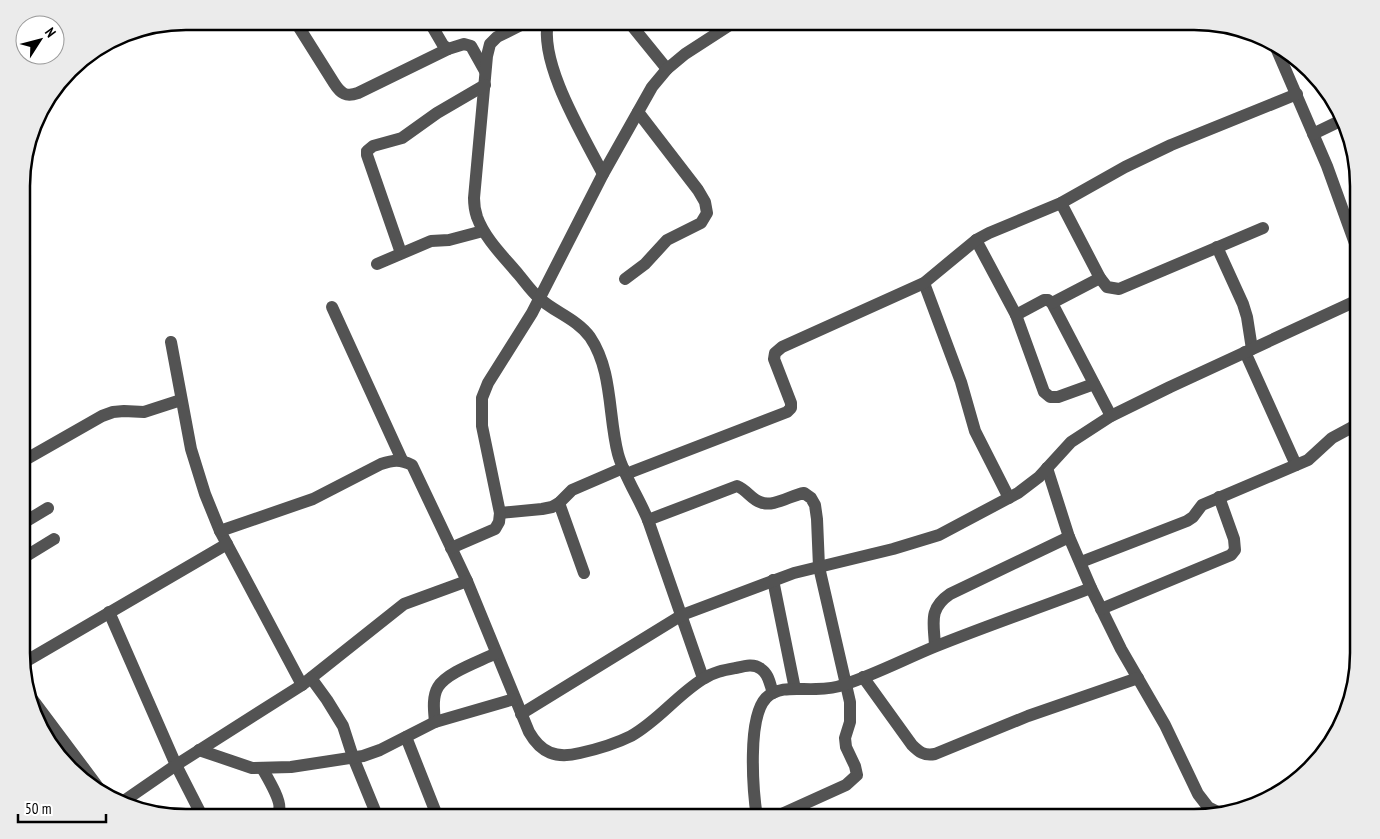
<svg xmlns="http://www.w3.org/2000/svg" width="1380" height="839" font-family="'PT Sans Narrow',sans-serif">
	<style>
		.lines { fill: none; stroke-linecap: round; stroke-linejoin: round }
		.minor { stroke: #535353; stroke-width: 12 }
		.rim { fill: none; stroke: #000; stroke-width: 2.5 }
	</style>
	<rect width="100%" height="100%" fill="#fff"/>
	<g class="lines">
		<!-- minor -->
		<g class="minor">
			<path d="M295 21 334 83C341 94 346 97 358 93L448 49"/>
			<path d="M429 21 443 45 448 49 464 44 471 46 485 71"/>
			<path d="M529 21 497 37 490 44 487 56 474 198C474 204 475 211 477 217 485 239 504 257 519 275 525 282 531 291 539 298 554 312 577 319 590 337 613 371 608 416 618 454 624 476 639 498 648 520L703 678"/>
			<path d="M548 21C539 64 583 135 603 174"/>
			<path d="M628 21 667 69"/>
			<path d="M1274 43 1327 166 1357 249H1358"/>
			<path d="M1313 134 1342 120"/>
			<path d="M1061 203 1100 278 1107 287 1119 289 1263 228"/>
			<path d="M976 240 1016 315 1044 300H1048L1052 303 1111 416"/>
			<path d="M1217 247 1243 304 1247 317 1252 349"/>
			<path d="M401 253 367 155V151L373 146 402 138 437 113 485 85"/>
			<path d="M377 264 431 241 449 240 483 231"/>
			<path d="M625 279 645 264 667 240 701 223 707 213 705 202 698 190 638 112"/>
			<path d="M924 283 961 382 975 431 1009 498"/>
			<path d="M1052 303 1100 278"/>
			<path d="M332 307 402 460"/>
			<path d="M1016 315 1044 392 1050 397H1058L1094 384"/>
			<path d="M171 342 191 449 205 494 220 531 302 685"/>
			<path d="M1245 352 1296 465"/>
			<path d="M23 461 102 416 113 412 124 411 144 412 181 400"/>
			<path d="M1047 468 1069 537 1091 588 1121 649 1165 725 1198 794 1208 807 1220 813"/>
			<path d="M626 474 787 412 791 408V403L774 359 775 353 782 347 924 283 976 240 989 233 1061 203 1125 167 1171 145 1297 94"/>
			<path d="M559 503 584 573"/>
			<path d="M500 513 542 509 552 507 559 503 572 490 623 468"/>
			<path d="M648 520 737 486C747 490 751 499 760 502 773 508 791 495 804 493L811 498 815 505 817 519 819 567 850 702V722L845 738 846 747 855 766 857 775 846 785 773 818"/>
			<path d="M23 523 48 508"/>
			<path d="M220 531 313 499 381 464C393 460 400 459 412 465L467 581 529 732C541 753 556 759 580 753 598 749 615 744 631 736 658 721 677 695 703 679 713 672 725 670 736 668 744 666 754 663 761 669 769 674 770 685 773 693"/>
			<path d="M451 548 495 529 499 522 500 513 482 426V398L488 383 532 313 603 174 652 87 667 69 685 54 736 21"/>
			<path d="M23 558 54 539"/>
			<path d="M1081 562 1187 521 1193 517 1202 505 1308 460 1332 438 1358 424"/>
			<path d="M773 580 795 689"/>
			<path d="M1101 609 1231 555 1235 550 1234 539 1219 497"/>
			<path d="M109 612 176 765 203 818"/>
			<path d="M935 646C934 623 928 609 950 594L1069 537"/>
			<path d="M23 663 227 544"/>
			<path d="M863 677 912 745C919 752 924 756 935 754L1028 716 1138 678"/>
			<path d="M311 678 327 700 343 726 353 757 378 818"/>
			<path d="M30 696 104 795"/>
			<path d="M521 714 682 615 794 573 893 549 939 535 1018 493 1039 477 1071 442 1111 416 1170 387 1358 300"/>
			<path d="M435 722C434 711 432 697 438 687 447 672 481 661 496 653"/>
			<path d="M406 737 438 818"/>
			<path d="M199 750 252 768 291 767 363 756 380 750 435 722 514 699"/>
			<path d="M262 768C267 777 282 801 279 810 278 814 274 816 270 818"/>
			<path d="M121 803 176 765 302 685 404 604 467 581"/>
			<path d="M757 818C753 791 747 718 766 698 779 685 800 690 816 689 826 689 838 687 846 684 876 674 905 659 934 647 986 626 1039 608 1091 588"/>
		</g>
	</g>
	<!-- crop -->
	<path d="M0 0H1380V839H0ZM186 30H1194A156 156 0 0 1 1350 186V653A156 156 0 0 1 1194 809H186A156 156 0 0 1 30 653V186A156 156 0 0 1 186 30Z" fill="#ebebeb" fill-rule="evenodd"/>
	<path class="rim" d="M186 30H1194A156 156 0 0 1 1350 186V653A156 156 0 0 1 1194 809H186A156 156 0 0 1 30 653V186A156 156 0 0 1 186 30Z"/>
	<!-- north arrow -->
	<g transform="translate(40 40) rotate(54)"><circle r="24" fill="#ffffff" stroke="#999999"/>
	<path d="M0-4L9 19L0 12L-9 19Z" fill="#000000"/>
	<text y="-8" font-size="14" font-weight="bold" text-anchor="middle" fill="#000000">N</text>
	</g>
	<!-- scale -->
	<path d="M18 814v8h88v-8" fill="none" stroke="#000000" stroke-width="2.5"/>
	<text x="25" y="814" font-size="15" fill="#000000" stroke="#ffffff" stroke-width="4" paint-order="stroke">50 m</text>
</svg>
